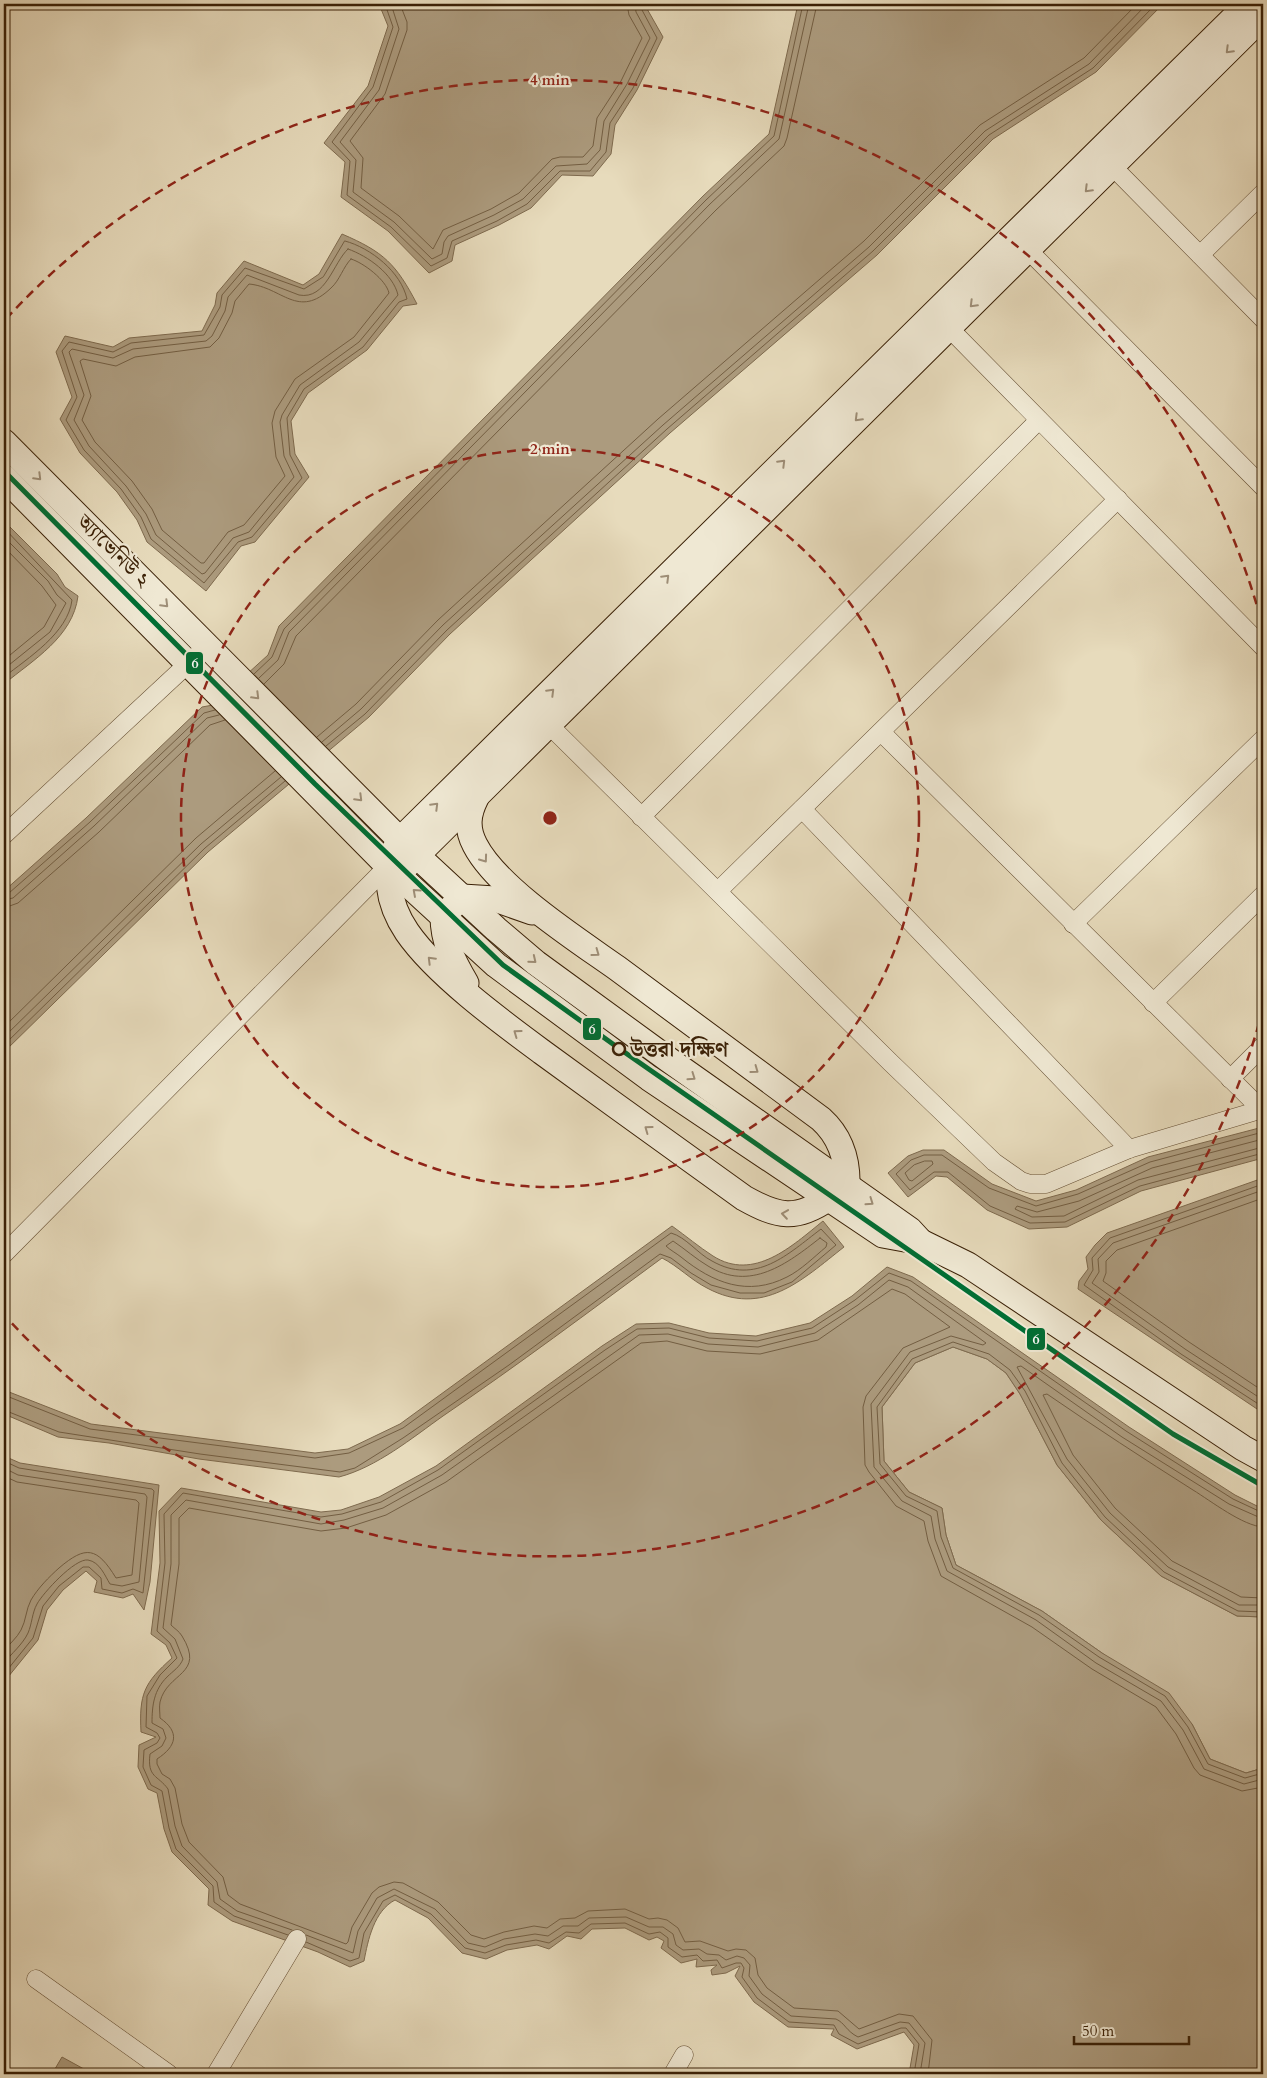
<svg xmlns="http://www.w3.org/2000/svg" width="1267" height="2078" font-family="Cardo,'Noto Serif Bengali',serif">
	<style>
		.green { fill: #cabb9d; stroke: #826e52 }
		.water { fill: #ac9b7e; stroke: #7e6a4e }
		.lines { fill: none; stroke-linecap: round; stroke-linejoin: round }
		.shore { stroke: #735e42; stroke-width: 1 }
		.street-casing { stroke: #654f34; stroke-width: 19 }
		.secondary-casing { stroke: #3a2006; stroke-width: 27 }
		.street { stroke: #efe8d3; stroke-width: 18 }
		.secondary { stroke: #efe8d3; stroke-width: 25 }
		.metro-1-casing { stroke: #efe8d3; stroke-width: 9 }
		.metro-1 { stroke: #006e34; stroke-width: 5 }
		.oneway { stroke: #9e8e77 }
		.ring { fill: none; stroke: #8f2418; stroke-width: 2.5; stroke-dasharray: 9 6 }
		.stop-dot { fill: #efe8d3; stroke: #3a2006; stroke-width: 2.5 }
		.labels { text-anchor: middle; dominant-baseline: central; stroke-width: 4.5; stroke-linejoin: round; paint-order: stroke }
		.street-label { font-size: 21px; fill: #3a2006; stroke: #efe8d3 }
		.stop-label { font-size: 21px; font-weight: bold; fill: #3a2006; stroke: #efe8d3; text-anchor: start }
		.centre { fill: #8f2418; stroke: #efe8d3; stroke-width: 2.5 }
		.ring-label { font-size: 15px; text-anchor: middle; font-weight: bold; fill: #8f2418; stroke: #efe8d3; stroke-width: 4.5; stroke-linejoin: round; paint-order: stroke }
		.line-badge { stroke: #efe8d3; stroke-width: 2 }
		.badge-label { font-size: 14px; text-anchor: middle; font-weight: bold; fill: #fff }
	</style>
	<rect width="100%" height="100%" fill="#e7dbbc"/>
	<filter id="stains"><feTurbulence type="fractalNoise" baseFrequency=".004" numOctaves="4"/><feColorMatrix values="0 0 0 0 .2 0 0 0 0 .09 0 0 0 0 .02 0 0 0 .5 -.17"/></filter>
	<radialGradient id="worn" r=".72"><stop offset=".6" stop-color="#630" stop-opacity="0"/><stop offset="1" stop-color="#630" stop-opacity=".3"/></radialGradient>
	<!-- green -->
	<path class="green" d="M953 1347 987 1359 1006 1373 1020 1394 1057 1465 1101 1520 1161 1576 1237 1616 1263 1617V1768L1246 1773 1210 1759 1192 1724 1102 1653 1042 1611 956 1565 946 1535 942 1508 909 1492 884 1461 882 1407 915 1363Z"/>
	<!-- water -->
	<g class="water">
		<path d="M379 4H646V7L663 37 637 90 615 125 611 154 593 176 562 175 531 208 499 225 455 245 452 261 429 273 388 231 341 197 345 162 324 143 368 86 388 26Z"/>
		<path d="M798 4H1163L1096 72 993 139 877 255 670 433 450 634 369 717 208 852 4 1052V891L86 818 202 707 213 705 268 655 279 626 703 196 769 134Z"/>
		<path d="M342 234C384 252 396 264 417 304L403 306 367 350 308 393 291 421 295 454 309 477 255 542 241 546 206 591 147 542 137 520 117 492 80 453 60 419 72 397 56 352 65 336 113 347 129 338 202 331 215 305 217 293 244 261 303 285 319 274Z"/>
		<path d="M4 521 57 574 65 587 78 596C73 637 33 660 4 684Z"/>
		<path d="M1263 1127V1158L1141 1191 1067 1227 1029 1229 987 1210 947 1177 936 1176 908 1197 888 1173 908 1156 923 1150H944L992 1184 1036 1201 1076 1190 1148 1157Z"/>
		<path d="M1263 1178V1413L1078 1289 1079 1281 1088 1269 1086 1257 1095 1245 1107 1233Z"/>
		<path d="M823 1221 844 1247C802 1280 763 1318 707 1288 691 1280 678 1266 662 1258 590 1311 518 1365 443 1416 412 1438 377 1467 339 1477L199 1459 109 1443 58 1437 4 1414V1390L91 1424 315 1453 348 1449 400 1424 672 1226C686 1236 699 1247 713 1256 754 1282 792 1246 823 1221Z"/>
		<path d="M887 1267 913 1277 1129 1427 1235 1495 1263 1509V1617L1237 1616 1161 1576 1101 1520 1057 1465 1020 1394 1006 1373 987 1359 953 1347 915 1363 882 1407 884 1461 909 1492 942 1508 946 1535 956 1565 1042 1611 1102 1653 1169 1693 1192 1724 1210 1759 1246 1773 1263 1768V2074H909L914 2045 904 2032 857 2049 831 2035 834 2029 788 2027 754 2002 735 1976 740 1966 726 1973 712 1975 711 1970 717 1965 696 1967 697 1959 681 1963 661 1948 664 1941 657 1937 649 1940 625 1928 592 1929 581 1939 567 1936 549 1949 537 1945 507 1950 486 1959 462 1953 428 1918 395 1900C374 1911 368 1940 364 1961L350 1967 318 1952 232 1921 208 1905 209 1889 172 1852 164 1829 157 1793 148 1789 138 1767 139 1745 156 1737 141 1732C139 1694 144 1683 172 1658L166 1645 151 1634 160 1563 159 1511 181 1488 321 1512 341 1510 379 1497 436 1466 602 1346 636 1324 669 1323 709 1333 756 1336 810 1323 852 1296Z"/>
		<path d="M4 1456 20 1463 159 1485 150 1582 144 1610 133 1594 123 1598 94 1592 97 1581 86 1571 63 1590 47 1610 38 1640 4 1682Z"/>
		<path d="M62 2057 93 2074H52Z"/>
	</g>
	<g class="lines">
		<!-- shore -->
		<g class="shore">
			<path d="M385 4 393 27 373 87 332 142 350 161 347 195 391 227 431 266 447 258 452 241 497 221 527 204 560 171H590L606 152 610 123 633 88 657 38 642 10 641 4"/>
			<path d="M391 4 399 29 379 90 340 142 356 160 353 192 394 222 432 259 442 254 444 242 448 236 494 215 523 199 556 166 587 164 600 150 604 121 627 84 650 38 636 12 635 4"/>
			<path d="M400 4 407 22V30L385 94 350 141 363 158 361 188 399 216 433 249 443 230 491 209 519 193 552 159 560 157H583L593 146 597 118 621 81 642 38 629 15 627 4"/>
			<path d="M345 241C371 248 401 272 407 299L399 302 363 347 304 389 287 418 290 455 302 478 252 537 238 542 204 583 151 539 141 517 121 489 84 450 66 420 77 397 62 351 69 342 113 352 131 343 204 335 220 307 222 295 245 268 304 289 323 277Z"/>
			<path d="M348 249C368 256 393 274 398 295L359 342 300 385 282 415 280 422 284 456 294 477 249 532 233 538 205 573 202 574 156 535 146 514 126 486 89 446 74 420 84 395 69 352 72 349 113 358 133 349 206 341 212 336 225 311 228 297 247 275 299 295C326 300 333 263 348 249Z"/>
			<path d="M351 259C364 263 386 280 389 293L354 337 295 379 275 411 272 423 276 457 285 476 244 525 228 532 204 563H201L162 530 152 509 132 481 95 442 82 420 91 396 80 361 83 359 116 366 135 357 210 347 219 338 232 313 235 301 249 284C282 287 298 320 331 288 340 280 343 267 351 259Z"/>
			<path d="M4 528 72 600C68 633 28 658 4 677"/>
			<path d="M4 537 48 581 57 595 66 603 50 632 4 669"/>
			<path d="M4 547 42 586 56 605 44 627 4 660"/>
			<path d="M254 674 272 657 284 629 706 200 774 136 803 4"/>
			<path d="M259 678 278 660 289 632 710 204 779 139 809 4"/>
			<path d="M264 684 284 664 296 636 716 210 784 146 787 138 817 4"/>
			<path d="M317 737 356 704 438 620 658 419 864 241 980 125 1084 58 1137 4"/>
			<path d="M322 742 361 709 443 625 663 425 869 247 985 131 1089 64 1147 4"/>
			<path d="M326 746 365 714 447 630 667 429 873 251 989 135 1093 68 1156 4"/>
			<path d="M4 894 9 893 90 822 204 713 215 710"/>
			<path d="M4 900 13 898 94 826 207 718 219 715"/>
			<path d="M4 908 18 903 99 832 210 725 225 720"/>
			<path d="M4 1027 196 838 275 771"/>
			<path d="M4 1037 201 844 281 777"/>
			<path d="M4 1045 205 848 285 781"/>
			<path d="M1263 1132 1150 1162 1078 1194 1036 1206 989 1188 942 1155H924L911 1160 896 1174 910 1190 934 1172H948L990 1206 1030 1223 1065 1222 1140 1186 1263 1153"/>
			<path d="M1263 1139 1152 1168 1079 1201 1037 1212 1017 1206 1015 1209 1032 1217 1064 1216 1138 1180 1263 1147"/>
			<path d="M925 1161H932L933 1164 912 1181 909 1180 905 1173 914 1165Z"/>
			<path d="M1263 1184 1110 1238 1092 1258 1093 1270 1084 1285 1181 1354 1263 1407"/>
			<path d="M1263 1190 1113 1243 1098 1259 1099 1272 1092 1283 1185 1349 1263 1400"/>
			<path d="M1263 1198 1117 1250 1106 1261V1273L1103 1281 1189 1342 1263 1391"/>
			<path d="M820 1238 827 1243 826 1247C814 1257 801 1270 787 1277 748 1297 713 1283 681 1257 676 1253 670 1250 666 1246L673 1241C685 1249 696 1259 708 1266 750 1292 787 1264 820 1238Z"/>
			<path d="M4 1395 90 1429 315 1458 349 1453 403 1428 671 1233C686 1237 698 1254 712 1261 756 1286 788 1254 821 1229L836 1245 792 1282 764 1293H740L711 1285 691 1273 671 1258 660 1254 509 1365 403 1438 355 1468 340 1472 200 1454 59 1432 4 1410"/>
			<path d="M4 1461 19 1468 152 1489 154 1491 143 1593 133 1589 122 1593 102 1589 101 1578 89 1567H83L59 1586 43 1606 33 1638 4 1674"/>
			<path d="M4 1468 18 1475 145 1494 147 1497 139 1582 122 1586 110 1584C105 1576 100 1562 88 1560 75 1558 43 1593 37 1604 32 1613 32 1624 28 1633 23 1644 11 1654 4 1663"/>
			<path d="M4 1476 17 1482 136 1500 139 1503 132 1575 116 1578C97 1547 86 1545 59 1568 49 1577 38 1588 31 1600 26 1609 26 1621 21 1630 17 1638 9 1644 4 1651"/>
			<path d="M1263 1519 1229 1504 1122 1437 1021 1366 1017 1367 1067 1459 1110 1513 1168 1567 1239 1605H1263"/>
			<path d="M1263 1527C1243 1526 1211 1501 1193 1490 1144 1459 1095 1427 1047 1394L1043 1395 1073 1455 1115 1508 1172 1561 1241 1597 1263 1598"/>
			<path d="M1263 1612 1238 1611 1164 1572 1105 1517 1062 1463 1025 1391 1010 1370 989 1354 953 1342 912 1359 877 1407 880 1464 906 1496 937 1511 941 1537 953 1568 1039 1615 1099 1657 1165 1696 1188 1727 1208 1764 1245 1778 1263 1773"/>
			<path d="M292 1930 237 1911 220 1899 217 1882 182 1846 175 1826 168 1789C158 1775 147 1778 150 1754L162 1746 166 1738 163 1729 152 1723C152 1705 154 1690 167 1677 173 1671 180 1667 183 1659L175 1639 163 1628 171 1564V1515L186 1500 321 1524 344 1520 383 1508 442 1475 639 1335 668 1334 708 1344 758 1347 815 1333 858 1305 889 1280 908 1287 986 1343 983 1345 951 1336 910 1352 871 1404 874 1467 902 1501 931 1516 935 1539 947 1571 1036 1620 1096 1663 1161 1701 1183 1730 1204 1769 1244 1784 1263 1779"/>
			<path d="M288 1935 234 1916 214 1902 213 1886 176 1849 169 1828 162 1791 151 1785 143 1767 144 1750 157 1743 160 1738 157 1733 146 1727 147 1696 160 1675 177 1658 170 1643 157 1631 165 1563 164 1514 183 1493 321 1517 342 1514 381 1502 438 1470 605 1350 637 1329 669 1328 709 1338 757 1341 812 1328 855 1300 889 1273 911 1281 1126 1431 1233 1499 1263 1513"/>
			<path d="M306 1935 353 1953 358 1931 377 1898 394 1889 435 1909 468 1943 485 1947 504 1939 535 1934 548 1936 563 1926H578L589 1918 626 1917 649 1927H663L673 1934 676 1945 683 1950 699 1949 707 1954 719 1955 726 1960 737 1956 744 1958 750 1965 749 1976 762 1994 791 2016 836 2019C845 2023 846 2031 858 2037L900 2022 909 2023 925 2043 920 2074"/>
			<path d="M306 1942 350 1961 359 1958 364 1933 383 1901 395 1895 431 1914 465 1948 485 1953 506 1945 536 1940 549 1943 566 1932 579 1933 591 1924 625 1923 649 1934 660 1932 668 1938V1947L682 1957 697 1955 703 1961 717 1960 722 1968 736 1963H741L744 1968 742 1977 757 1998 789 2022 834 2025 839 2034 858 2044 901 2028H906L919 2044 914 2074"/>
			<path d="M928 2074 932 2040 913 2016 899 2014 859 2029 838 2011 794 2008 767 1988 758 1975 755 1958 746 1950 736 1949 728 1951 700 1941 685 1942 678 1928 667 1920 658 1918 649 1919 625 1909 588 1911 575 1918 560 1919 547 1928 534 1926 504 1932 484 1939 471 1935 438 1902 403 1883 394 1882 379 1887 372 1893 352 1927 348 1942 346 1944 240 1904 228 1895 223 1877 189 1842 182 1824 175 1788 170 1779 162 1774 157 1764V1759C177 1746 180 1732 160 1718 160 1713 159 1707 160 1702 167 1672 206 1675 182 1636 179 1631 175 1629 171 1625L179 1564V1518L189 1508 321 1531 346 1528 386 1515 446 1482 641 1343 667 1341 707 1351 760 1354 818 1340 892 1289 905 1294 950 1327 903 1348 866 1396 863 1407 865 1465 869 1472 896 1506 924 1521 928 1541 941 1576 1032 1627 1092 1669 1156 1707 1176 1734 1194 1768 1200 1775 1242 1791 1263 1787"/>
		</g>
		<defs>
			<g id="street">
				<path d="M1112 166 1263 319"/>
				<path d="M1028 250 1263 487"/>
				<path d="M1200 255 1263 193"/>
				<path d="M949 328 1263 647"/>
				<path d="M549 725 890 1062 994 1162 1021 1181 1030 1184H1046L1129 1149 1263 1109"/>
				<path d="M881 732 1261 1109"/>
				<path d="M802 809 1129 1149"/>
				<path d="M641 817 1039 420"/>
				<path d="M4 835 207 646"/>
				<path d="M718 891 1118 499"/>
				<path d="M1073 924 1263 739"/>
				<path d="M1153 1003 1263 895"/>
				<path d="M1230 1079 1263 1046"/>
				<path d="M4 1254 388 866"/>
				<path d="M36 1979 169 2074"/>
				<path d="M216 2074 297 1939"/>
				<path d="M673 2074 684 2055"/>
			</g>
			<g id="secondary">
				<path d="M4 442 400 840 496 929 536 963 669 1060 910 1230 921 1242"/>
				<path d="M4 477 388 866 496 965 649 1078 883 1235 921 1242 968 1265 1243 1448 1263 1459"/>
				<path d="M476 798C468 814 466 828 475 845 497 888 576 939 617 968 685 1018 753 1068 821 1119 841 1137 848 1160 847 1187"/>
				<path d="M406 866 1263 16"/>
				<path d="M466 983C453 961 443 942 443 916L462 897 495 899 532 912"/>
				<path d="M829 1198C796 1221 778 1217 744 1198 677 1150 609 1101 542 1052 500 1021 436 974 407 932 388 904 381 868 400 840L1248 4"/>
			</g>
		</defs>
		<!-- street casing -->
		<use href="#street" class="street-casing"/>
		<!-- secondary casing -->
		<use href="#secondary" class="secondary-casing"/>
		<!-- street -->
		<use href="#street" class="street"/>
		<!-- secondary -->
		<use href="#secondary" class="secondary"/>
		<defs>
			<path id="metro-1" d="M4 471 315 784 503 965 617 1047 1173 1434 1263 1486"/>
		</defs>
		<!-- metro-1 casing -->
		<use href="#metro-1" class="metro-1-casing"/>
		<!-- metro-1 -->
		<use href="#metro-1" class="metro-1"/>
	</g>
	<!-- one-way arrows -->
	<defs><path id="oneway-chevron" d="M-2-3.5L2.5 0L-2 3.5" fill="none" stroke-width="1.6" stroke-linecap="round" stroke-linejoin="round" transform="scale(1.25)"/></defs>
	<g class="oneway">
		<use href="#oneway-chevron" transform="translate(1229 50) rotate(135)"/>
		<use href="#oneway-chevron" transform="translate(1088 189) rotate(135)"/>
		<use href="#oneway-chevron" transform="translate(973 304) rotate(135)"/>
		<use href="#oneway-chevron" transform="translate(858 418) rotate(135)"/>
		<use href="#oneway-chevron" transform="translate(782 463) rotate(-45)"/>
		<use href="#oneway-chevron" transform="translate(38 477) rotate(45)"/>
		<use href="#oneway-chevron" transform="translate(666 578) rotate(-45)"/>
		<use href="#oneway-chevron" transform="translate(165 604) rotate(45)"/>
		<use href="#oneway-chevron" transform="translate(551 692) rotate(-45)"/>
		<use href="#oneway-chevron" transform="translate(256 696) rotate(45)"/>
		<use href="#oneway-chevron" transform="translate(359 798) rotate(45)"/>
		<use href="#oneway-chevron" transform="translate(435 806) rotate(-45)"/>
		<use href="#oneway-chevron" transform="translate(484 859) rotate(54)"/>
		<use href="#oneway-chevron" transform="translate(416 892) rotate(-138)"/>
		<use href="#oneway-chevron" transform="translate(596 953) rotate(36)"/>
		<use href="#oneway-chevron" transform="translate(431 960) rotate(-135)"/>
		<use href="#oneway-chevron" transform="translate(533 960) rotate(39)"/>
		<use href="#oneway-chevron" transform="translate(517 1033) rotate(-144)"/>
		<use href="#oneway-chevron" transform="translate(755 1070) rotate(36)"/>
		<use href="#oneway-chevron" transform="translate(692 1077) rotate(35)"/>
		<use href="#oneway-chevron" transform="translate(648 1129) rotate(-144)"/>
		<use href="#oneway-chevron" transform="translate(870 1202) rotate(35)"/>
		<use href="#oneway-chevron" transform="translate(785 1214) rotate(-172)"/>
	</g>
	<!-- distance rings -->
	<g class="ring">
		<circle cx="550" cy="818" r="369"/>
		<path d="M1263 1009A738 738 0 0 1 6 1317M6 319A738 738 0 0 1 1263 627"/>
	</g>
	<!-- markers -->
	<circle class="stop-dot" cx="619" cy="1049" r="6"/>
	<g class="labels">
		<!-- street labels -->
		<g class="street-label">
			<text transform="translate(113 551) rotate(45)">অ্যাভেনিউ ২</text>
		</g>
		<!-- stop labels -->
		<g class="stop-label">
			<text x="630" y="1049">উত্তরা দক্ষিণ</text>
		</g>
	</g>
	<circle cx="550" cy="818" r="8" class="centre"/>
	<g class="ring-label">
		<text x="550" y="85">4 min</text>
		<text x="550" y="454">2 min</text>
	</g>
	<g class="line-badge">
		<rect x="185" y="651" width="19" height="24" rx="5" fill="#006e34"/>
		<rect x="582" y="1017" width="20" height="24" rx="5" fill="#006e34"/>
		<rect x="1026" y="1327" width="20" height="24" rx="5" fill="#006e34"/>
	</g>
	<g class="badge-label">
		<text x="195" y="668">6</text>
		<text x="592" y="1034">6</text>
		<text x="1036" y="1344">6</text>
	</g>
	<!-- margin -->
	<rect width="1267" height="2078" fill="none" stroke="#e7dbbc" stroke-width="20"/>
	<rect x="5" y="5" width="1257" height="2068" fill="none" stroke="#3a2006" stroke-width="2.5"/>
	<rect x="10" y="10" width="1247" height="2058" fill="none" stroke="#3a2006"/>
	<!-- scale -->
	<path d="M1074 2036v8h115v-8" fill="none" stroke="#3a2006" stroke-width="2.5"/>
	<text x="1082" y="2036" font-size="15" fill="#3a2006" stroke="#efe8d3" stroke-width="4" paint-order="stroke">50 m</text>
	<rect width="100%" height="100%" filter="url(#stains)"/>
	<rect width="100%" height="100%" fill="url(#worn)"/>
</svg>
